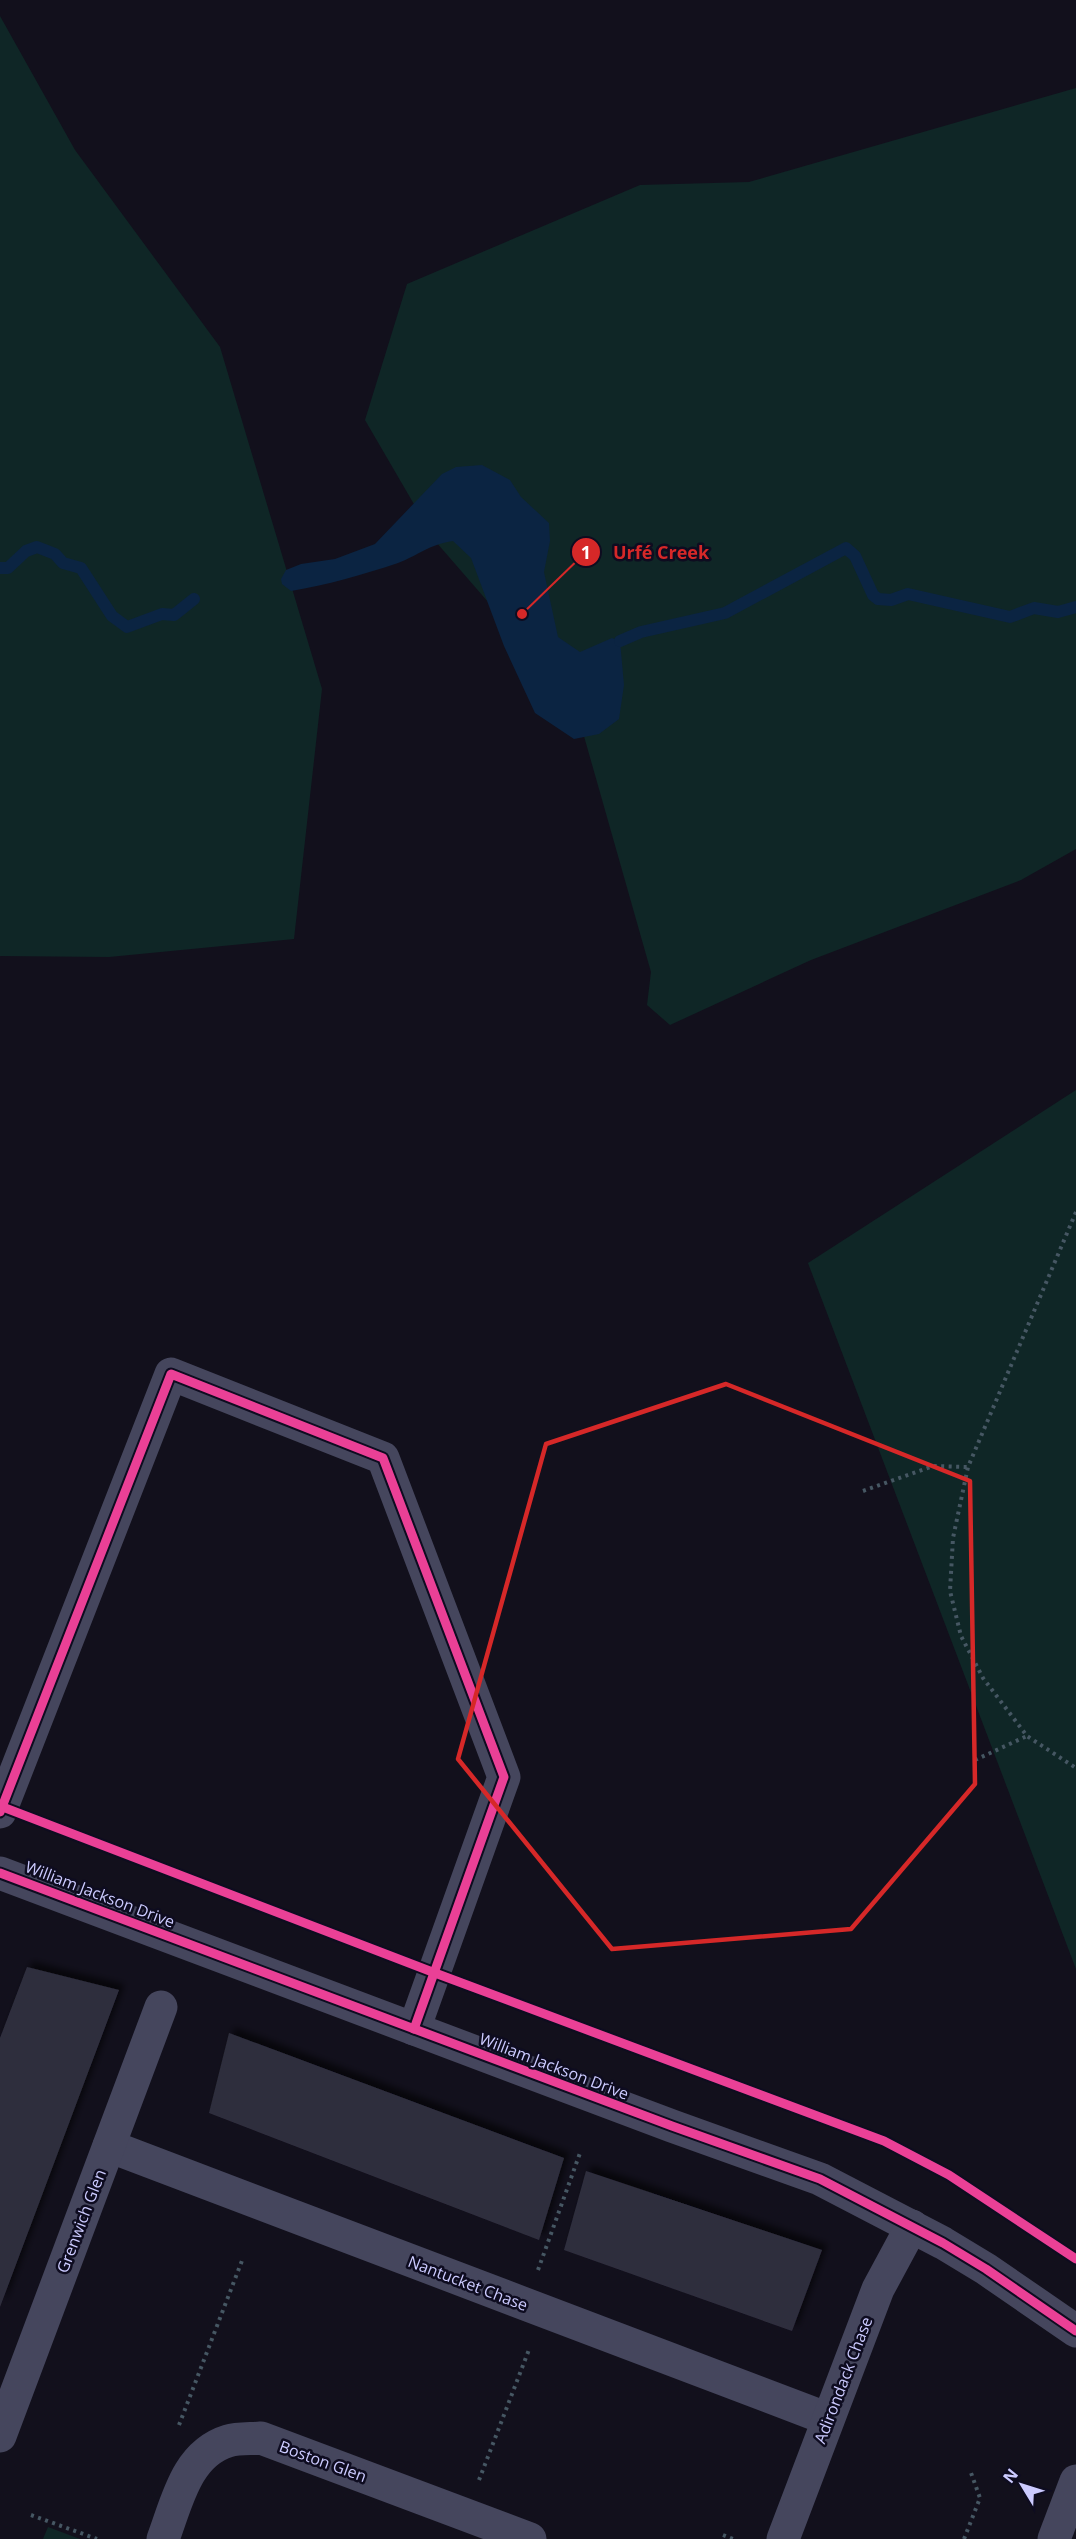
<svg xmlns="http://www.w3.org/2000/svg" width="1076" height="2539" font-family="'Open Sans',sans-serif">
	<style>
		.green { fill: #0f2626 }
		.water { fill: #0b2442 }
		.lines { fill: none; stroke-linecap: round; stroke-linejoin: round }
		.stream { stroke: #0b2442; stroke-width: 12 }
		.building { fill: #2f2e3e; filter: url(#shadow) }
		.path { stroke: #465763; stroke-width: 4; stroke-dasharray: 3 4.5; stroke-linecap: butt }
		.minor { stroke: #45465d; stroke-width: 33 }
		.cycleway-casing { stroke: #0e0c20; stroke-width: 13 }
		.cycleway { stroke: #ea4096; stroke-width: 9 }
		.marked { fill: none; stroke: #d62828; stroke-width: 4.5; stroke-linejoin: round }
		.labels { text-anchor: middle; dominant-baseline: central; stroke-width: 5; stroke-linejoin: round; paint-order: stroke }
		.street-label { font-size: 16px; fill: #cccbff; stroke: #0e0c20 }
		.leader { fill: none; stroke: #d62828; stroke-width: 2 }
		.callout-dot { fill: #d62828; stroke: #0e0c20; stroke-width: 2 }
		.mark-label { font-size: 18px; text-anchor: middle; font-weight: bold; fill: #fff }
		.callout-label { font-size: 18px; text-anchor: middle; font-weight: bold; fill: #d62828; stroke: #0e0c20; stroke-width: 5; stroke-linejoin: round; paint-order: stroke }
	</style>
	<defs>
		<filter id="shadow"><feDropShadow dx="5.5" dy="-5.5" stdDeviation="3" flood-color="#0009"/></filter>
	</defs>
	<rect width="100%" height="100%" fill="#12101c"/>
	<!-- green -->
	<g class="green">
		<path d="M0 16 75 150 220 347 322 689 294 939 109 957 0 956Z"/>
		<path d="M1076 88V849L1021 880 811 960 670 1025 647 1005 651 972 574 701 436 542 365 420 407 284 640 185 749 182Z"/>
		<path d="M1076 1090V1969L808 1263Z"/>
		<path d="M48 2527 80 2539H43Z"/>
	</g>
	<!-- water -->
	<path class="water" d="M482 465 510 480 521 497 549 523 550 541 544 572 558 637 580 652 612 638 620 641 624 685 619 719 599 734 574 739 535 713 504 646 471 558 453 541C428 545 419 555 398 563 362 575 327 585 291 591L282 584 281 579 286 570 301 564 335 559 375 544 442 474 456 467Z"/>
	<g class="lines">
		<!-- stream -->
		<g class="stream">
			<path d="M0 568H8L26 551 37 547 55 554 63 563 81 568 112 616 127 627 162 614 174 615 194 599"/>
			<path d="M620 641 641 632 725 613 846 548 855 556 873 595 878 599 891 600 908 594 1010 617 1034 608 1058 612 1076 607"/>
		</g>
	</g>
	<!-- building -->
	<g class="building">
		<path d="M27 1967 119 1990 0 2307V2038Z"/>
		<path d="M229 2033 564 2158 539 2240 209 2113Z"/>
		<path d="M586 2171 822 2250 792 2331 564 2250Z"/>
	</g>
	<g class="lines">
		<!-- path -->
		<g class="path">
			<path d="M1076 1212 968 1467 953 1538 950 1591 961 1636 983 1678 1027 1736 1076 1768"/>
			<path d="M863 1491 933 1466 968 1467"/>
			<path d="M975 1760 1027 1736"/>
			<path d="M538 2270 580 2153"/>
			<path d="M179 2425 243 2258"/>
			<path d="M479 2480 530 2347"/>
			<path d="M31 2515 97 2539"/>
			<path d="M723 2535 733 2539"/>
			<path d="M964 2539 980 2498 970 2470"/>
		</g>
		<!-- minor -->
		<g class="minor">
			<path d="M0 1812 171 1374 383 1458 504 1777 414 2029"/>
			<path d="M0 1873 672 2126 820 2179 943 2243 986 2269 1076 2331"/>
			<path d="M109 2146 828 2419"/>
			<path d="M0 2436 161 2007"/>
			<path d="M163 2539C177 2502 186 2454 228 2441 238 2438 251 2439 261 2438L530 2539"/>
			<path d="M783 2539 878 2289 912 2226"/>
			<path d="M1054 2539 1076 2481"/>
		</g>
		<defs>
			<g id="cycleway">
				<path d="M0 1806 435 1973 884 2141 949 2175 1076 2259"/>
				<path d="M0 1812 171 1374 383 1458 504 1777 414 2029"/>
				<path d="M0 1873 672 2126 820 2179 943 2243 986 2269 1076 2331"/>
			</g>
		</defs>
		<!-- cycleway casing -->
		<use href="#cycleway" class="cycleway-casing"/>
		<!-- cycleway -->
		<use href="#cycleway" class="cycleway"/>
	</g>
	<!-- marked area -->
	<path class="marked" d="M726 1384 970 1481 975 1784 851 1929 612 1949 458 1759 546 1444Z"/>
	<g class="labels">
		<!-- street labels -->
		<g class="street-label">
			<text transform="translate(100 1894) rotate(21)">William Jackson Drive</text>
			<text transform="translate(554 2066) rotate(21)">William Jackson Drive</text>
			<text transform="translate(81 2221) rotate(-69)">Grenwich Glen</text>
			<text transform="translate(468 2283) rotate(21)">Nantucket Chase</text>
			<text transform="translate(843 2380) rotate(-69)">Adirondack Chase</text>
			<text transform="translate(323 2461) rotate(20)">Boston Glen</text>
		</g>
	</g>
	<!-- callouts -->
	<path class="leader" d="M522 614L586 552"/>
	<g class="callout-dot">
		<circle cx="522" cy="614" r="6"/>
		<circle cx="586" cy="552" r="15"/>
	</g>
	<g class="mark-label">
		<text x="586" y="559">1</text>
	</g>
	<g class="callout-label">
		<text x="661" y="559">Urfé Creek</text>
	</g>
	<!-- north arrow -->
	<g transform="translate(1022 2485) rotate(308)" stroke="#0e0c20" stroke-width="4.5" paint-order="stroke">
	<path d="M0-4.5L10 22L0 15L-10 22Z" fill="#cccbff"/>
	<text y="-9" font-size="16" font-weight="bold" text-anchor="middle" fill="#cccbff">N</text>
	</g>
</svg>
